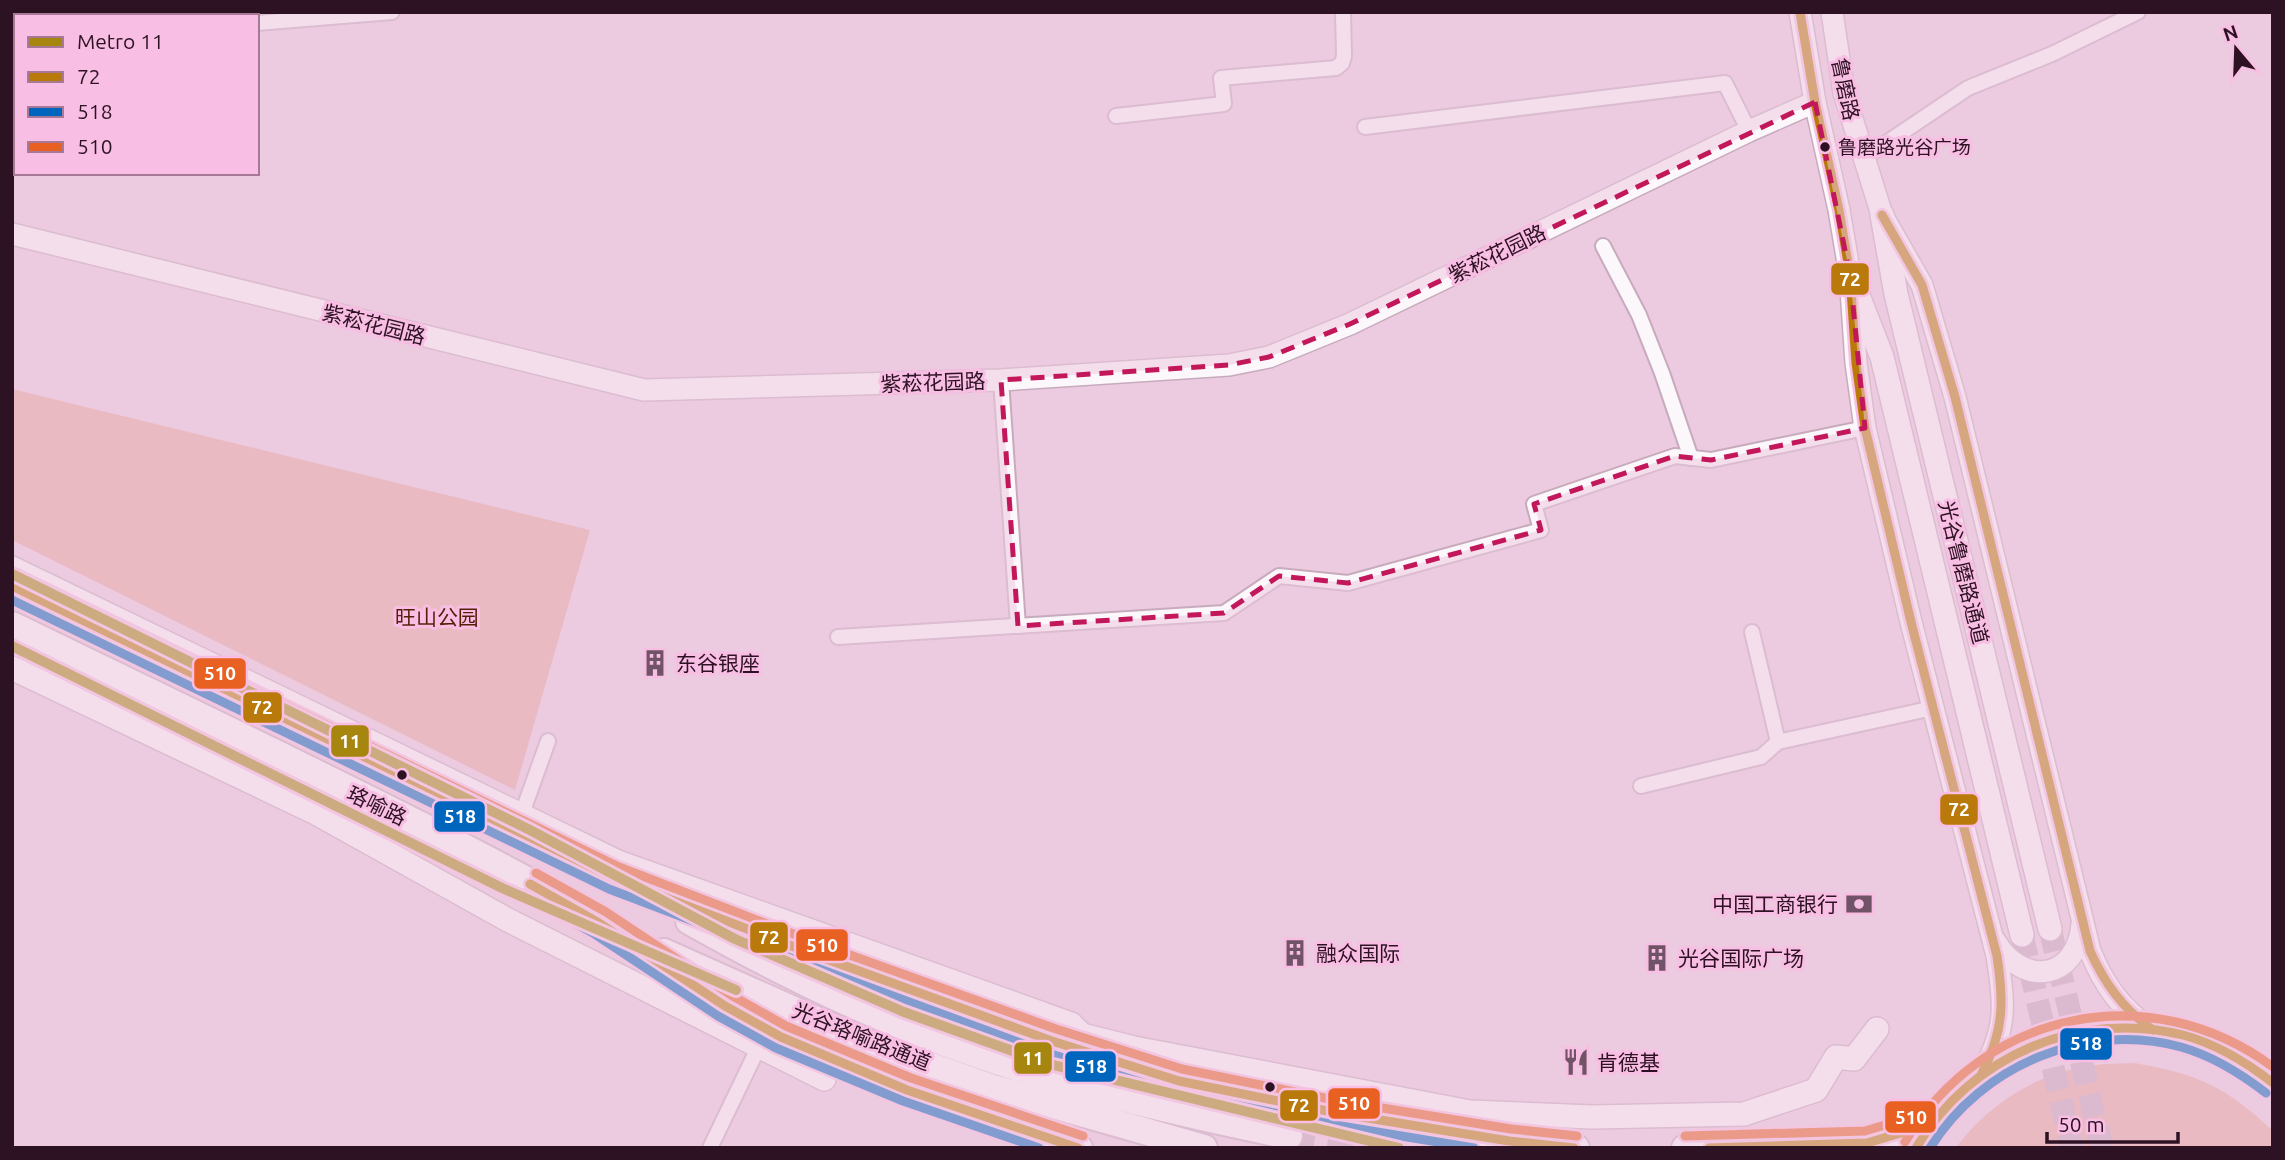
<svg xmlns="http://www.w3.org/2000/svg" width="2285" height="1160" font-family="Ubuntu,'Noto Sans SC',sans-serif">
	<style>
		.green { fill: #e6a69d }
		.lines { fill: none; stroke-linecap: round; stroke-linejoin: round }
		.primary-tunnel { stroke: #c6a6ba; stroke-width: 23; stroke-dasharray: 23 11; stroke-linecap: butt }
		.highway-tunnel { stroke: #c6a6ba; stroke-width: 26; stroke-dasharray: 26 13; stroke-linecap: butt }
		.street-casing { stroke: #c7abbd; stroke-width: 18 }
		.secondary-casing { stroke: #c7abbd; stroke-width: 24 }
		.primary-casing { stroke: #c7abbd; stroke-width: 26 }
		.highway-casing { stroke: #c7abbd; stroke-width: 30 }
		.street { stroke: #fcf7fa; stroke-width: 14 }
		.secondary { stroke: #fcf7fa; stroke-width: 21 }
		.primary { stroke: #fcf7fa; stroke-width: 23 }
		.highway { stroke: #fcf7fa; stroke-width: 26 }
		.bus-1-casing { stroke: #f9bee3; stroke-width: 14 }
		.bus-2-casing { stroke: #f9bee3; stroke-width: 14 }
		.bus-3-casing { stroke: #f9bee3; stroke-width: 14 }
		.bus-1 { stroke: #ba7a0b; stroke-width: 9 }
		.bus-2 { stroke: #0065bd; stroke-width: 9 }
		.bus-3 { stroke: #e86122; stroke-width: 9 }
		.metro-1-casing { stroke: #f9bee3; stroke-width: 16 }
		.metro-1 { stroke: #a6860e; stroke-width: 10 }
		.marked { fill: none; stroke: #c2185b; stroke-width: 5; stroke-dasharray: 14 9; stroke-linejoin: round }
		.bus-dot { fill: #2d1224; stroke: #f9bee3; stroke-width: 2.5 }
		.labels { text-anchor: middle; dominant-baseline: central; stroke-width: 6; stroke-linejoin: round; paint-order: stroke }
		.bus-label { font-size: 19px; fill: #2d1224; stroke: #f9bee3; text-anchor: start }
		.street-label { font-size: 21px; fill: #2d1224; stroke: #f9bee3 }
		.park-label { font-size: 21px; fill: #571e06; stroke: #f9bee3 }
		.poi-label { font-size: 21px; fill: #2d1224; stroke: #f9bee3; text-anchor: start }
		.line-badge { stroke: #f9bee3; stroke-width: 2.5 }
		.badge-label { font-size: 19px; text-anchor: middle; font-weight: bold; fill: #fff }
	</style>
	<rect width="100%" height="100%" fill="#eccbe0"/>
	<!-- green -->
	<g class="green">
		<path d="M12 389 590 530 515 790 12 540Z"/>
		<path d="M2134 1063C2198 1074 2225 1086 2273 1131V1148H1956C1987 1104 2042 1070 2096 1065 2108 1063 2121 1064 2134 1063Z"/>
	</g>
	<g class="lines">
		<!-- primary-tunnel -->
		<g class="primary-tunnel">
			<path d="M2050 929 2102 1148"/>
			<path d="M2022 935 2072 1148"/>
		</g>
		<!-- highway-tunnel -->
		<path class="highway-tunnel" d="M1289 1136 1353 1148"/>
		<defs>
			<g id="street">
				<path d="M257 23 392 12"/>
				<path d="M12 42H16"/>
				<path d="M1116 116 1224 104 1221 78 1336 68 1342 63 1344 56 1343 12"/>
				<path d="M1365 127 1725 83 1749 131"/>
				<path d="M1864 158 1968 88 2052 54 2138 12"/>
				<path d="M1603 246 1639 315 1662 373 1691 458"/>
				<path d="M1001 380 1018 626"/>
				<path d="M1752 632 1778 742 1933 708"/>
				<path d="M838 637 1224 613 1279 576 1348 583 1541 530 1534 504 1675 456 1711 460 1865 428"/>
				<path d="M1641 786 1761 757 1778 742"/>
				<path d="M519 822 548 741"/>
				<path d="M710 1148 762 1040"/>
			</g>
			<g id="secondary">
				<path d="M1800 12 1815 102 1839 210 1850 275 1856 363 1865 428 1911 622 1997 956C2005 1005 2007 1029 1982 1073"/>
				<path d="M1832 12 1844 93 1882 215 1922 285 1955 397 2090 951C2104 985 2121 1010 2153 1030"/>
				<path d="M12 234 644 390 1001 380 1229 365 1269 357 1350 324 1749 131 1815 102"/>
				<path d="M1995 941C2023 988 2077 980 2082 924"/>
			</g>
			<g id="primary">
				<path d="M1882 215 1896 294 2050 929"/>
				<path d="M1850 275 1882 357 2022 935"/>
				<path d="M12 568 618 862 1071 1024 1082 1035 1134 1048 1470 1112 1592 1117 1744 1114 1816 1090 1836 1057 1854 1059 1877 1029"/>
				<path d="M12 668 314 812 506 919 824 1079"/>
			</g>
			<g id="highway">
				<path d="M12 586 614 878 818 956 1052 1041 1179 1081 1337 1113 1509 1141 1576 1148"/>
				<path d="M12 625C170 702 329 777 485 858 527 880 570 903 610 929 655 959 698 992 745 1017 850 1074 966 1111 1079 1148"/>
				<path d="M689 921C781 973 876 1020 976 1054 1078 1090 1183 1114 1289 1136"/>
				<path d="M664 952 872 1045 993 1088 1204 1148"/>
				<path d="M1685 1148 1782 1147 1867 1143 1931 1124"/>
				<path d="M1916 1148C1927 1129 1939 1112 1955 1096 2022 1030 2132 1007 2218 1048 2238 1057 2255 1069 2273 1083"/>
			</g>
		</defs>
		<!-- street casing -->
		<use href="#street" class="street-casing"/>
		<!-- secondary casing -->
		<use href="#secondary" class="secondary-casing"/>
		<!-- primary casing -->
		<use href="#primary" class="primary-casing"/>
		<!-- highway casing -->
		<use href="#highway" class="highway-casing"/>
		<!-- street -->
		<use href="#street" class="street"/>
		<!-- secondary -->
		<use href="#secondary" class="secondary"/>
		<!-- primary -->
		<use href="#primary" class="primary"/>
		<!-- highway -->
		<use href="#highway" class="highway"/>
		<defs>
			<g id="bus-1">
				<path d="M1800 12 1815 102 1839 210 1850 275 1856 363 1865 428 1911 622 1997 956C2004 1002 2004 1031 1982 1073"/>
				<path d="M1882 215 1922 285 1955 397 2090 951C2105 984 2123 1009 2153 1030"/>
				<path d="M12 586 614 878 818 956 1052 1041 1179 1081 1337 1113 1509 1141 1574 1148"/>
				<path d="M530 884 599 923 725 1006 781 1037 907 1090 1078 1148"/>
				<path d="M1709 1148 1867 1143 1931 1124"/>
				<path d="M1916 1148C1970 1056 2079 1009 2183 1035 2217 1044 2246 1062 2273 1083"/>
			</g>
			<g id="bus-2">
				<path d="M12 600 609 889 814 967 1048 1053 1175 1093 1335 1125 1474 1148"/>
				<path d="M524 895 593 933 718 1016 776 1048 903 1101 1039 1148"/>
				<path d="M1930 1148C1982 1065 2086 1021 2181 1047 2213 1056 2240 1073 2266 1093"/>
			</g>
			<g id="bus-3">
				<path d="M17 575 619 867 822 945 1056 1029 1182 1069 1339 1101 1511 1129 1577 1136"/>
				<path d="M536 873 606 912 731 995 786 1026 911 1078 1083 1136"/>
				<path d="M1685 1136 1865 1131 1928 1112"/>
				<path d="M1905 1142C1984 1010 2150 976 2273 1067"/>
			</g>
		</defs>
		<!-- bus-1 casing -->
		<use href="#bus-1" class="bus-1-casing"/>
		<!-- bus-2 casing -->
		<use href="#bus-2" class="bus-2-casing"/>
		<!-- bus-3 casing -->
		<use href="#bus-3" class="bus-3-casing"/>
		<!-- bus-1 -->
		<use href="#bus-1" class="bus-1"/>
		<!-- bus-2 -->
		<use href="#bus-2" class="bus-2"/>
		<!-- bus-3 -->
		<use href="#bus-3" class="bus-3"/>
		<defs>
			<g id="metro-1">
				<path d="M12 574 530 830 735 939 904 1012 1049 1064 1399 1148"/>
				<path d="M12 646 502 888 736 990"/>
			</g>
		</defs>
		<!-- metro-1 casing -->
		<use href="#metro-1" class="metro-1-casing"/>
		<!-- metro-1 -->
		<use href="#metro-1" class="metro-1"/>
	</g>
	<!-- marked area -->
	<path d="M0 0H2285V1160H0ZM1815 102 1850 275 1865 428 1711 460 1675 456 1534 504 1541 530 1348 583 1279 576 1224 613 1018 626 1001 380 1229 365 1269 357 1350 324Z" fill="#eccbe0" fill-opacity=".55" fill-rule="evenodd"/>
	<path class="marked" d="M1815 102 1850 275 1865 428 1711 460 1675 456 1534 504 1541 530 1348 583 1279 576 1224 613 1018 626 1001 380 1229 365 1269 357 1350 324Z"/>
	<!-- icons -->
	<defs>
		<symbol id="building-bare" viewBox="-9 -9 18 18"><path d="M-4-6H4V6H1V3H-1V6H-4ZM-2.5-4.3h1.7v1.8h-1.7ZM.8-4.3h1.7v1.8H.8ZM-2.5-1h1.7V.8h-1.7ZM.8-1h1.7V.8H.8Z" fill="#705366" stroke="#f9bee3" stroke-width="2.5" paint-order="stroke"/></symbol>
		<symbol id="bank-bare" viewBox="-9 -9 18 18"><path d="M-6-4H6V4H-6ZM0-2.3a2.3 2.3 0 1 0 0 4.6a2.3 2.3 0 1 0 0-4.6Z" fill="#705366" stroke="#f9bee3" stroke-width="2.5" paint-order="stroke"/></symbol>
		<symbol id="restaurant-bare" viewBox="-9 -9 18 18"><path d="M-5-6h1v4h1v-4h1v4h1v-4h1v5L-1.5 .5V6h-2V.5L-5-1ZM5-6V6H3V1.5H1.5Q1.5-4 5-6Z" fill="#705366" stroke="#f9bee3" stroke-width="2.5" paint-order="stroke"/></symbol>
	</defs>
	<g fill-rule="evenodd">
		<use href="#building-bare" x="636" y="644" width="38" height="38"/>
		<use href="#bank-bare" x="1840" y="885" width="38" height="38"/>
		<use href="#building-bare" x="1276" y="934" width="38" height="38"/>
		<use href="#building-bare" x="1638" y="939" width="38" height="38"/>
		<use href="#restaurant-bare" x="1557" y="1043" width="38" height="38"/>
	</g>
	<!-- markers -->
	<g class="bus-dot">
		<circle cx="1825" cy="147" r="6"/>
		<circle cx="402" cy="775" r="6"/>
		<circle cx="1270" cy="1087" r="6"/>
	</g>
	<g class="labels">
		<!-- bus labels -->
		<g class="bus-label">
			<text x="1838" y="147">鲁磨路光谷广场</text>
		</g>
		<!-- street labels -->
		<g class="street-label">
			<text transform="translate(1846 89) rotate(78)">鲁磨路</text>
			<text transform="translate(1497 253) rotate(-26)">紫菘花园路</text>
			<text transform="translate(374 324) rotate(14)">紫菘花园路</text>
			<text transform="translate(933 382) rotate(-2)">紫菘花园路</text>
			<text transform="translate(1964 572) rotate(76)">光谷鲁磨路通道</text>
			<text transform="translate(377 805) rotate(26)">珞喻路</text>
			<text transform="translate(862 1036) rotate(22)">光谷珞喻路通道</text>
		</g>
		<!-- park labels -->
		<g class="park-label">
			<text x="437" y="617">旺山公园</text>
		</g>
		<!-- poi labels -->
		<g class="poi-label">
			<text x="676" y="663">东谷银座</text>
			<text x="1838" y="904" text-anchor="end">中国工商银行</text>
			<text x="1316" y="953">融众国际</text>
			<text x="1678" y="958">光谷国际广场</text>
			<text x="1597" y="1062">肯德基</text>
		</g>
	</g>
	<g class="line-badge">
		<rect x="1830" y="262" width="40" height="34" rx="7" fill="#ba7a0b"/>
		<rect x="193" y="657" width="54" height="33" rx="7" fill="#e86122"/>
		<rect x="242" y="691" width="41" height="33" rx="7" fill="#ba7a0b"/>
		<rect x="330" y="724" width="40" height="34" rx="7" fill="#a6860e"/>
		<rect x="1939" y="793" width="40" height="33" rx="7" fill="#ba7a0b"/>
		<rect x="433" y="800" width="53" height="33" rx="7" fill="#0065bd"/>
		<rect x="749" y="921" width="40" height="33" rx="7" fill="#ba7a0b"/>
		<rect x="795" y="928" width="54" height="34" rx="7" fill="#e86122"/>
		<rect x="2059" y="1027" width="54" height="34" rx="7" fill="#0065bd"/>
		<rect x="1013" y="1041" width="40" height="34" rx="7" fill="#a6860e"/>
		<rect x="1064" y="1050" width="53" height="33" rx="7" fill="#0065bd"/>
		<rect x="1327" y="1087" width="54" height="33" rx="7" fill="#e86122"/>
		<rect x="1279" y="1089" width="40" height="33" rx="7" fill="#ba7a0b"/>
		<rect x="1884" y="1100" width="53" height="34" rx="7" fill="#e86122"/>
	</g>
	<g class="badge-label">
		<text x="1850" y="286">72</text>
		<text x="220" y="680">510</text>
		<text x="262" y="714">72</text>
		<text x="350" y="748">11</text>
		<text x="1959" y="816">72</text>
		<text x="460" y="823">518</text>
		<text x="769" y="944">72</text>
		<text x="822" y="952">510</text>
		<text x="2086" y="1050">518</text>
		<text x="1033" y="1065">11</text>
		<text x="1091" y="1073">518</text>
		<text x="1354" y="1110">510</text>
		<text x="1299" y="1112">72</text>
		<text x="1911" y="1124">510</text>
	</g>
	<!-- border -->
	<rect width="2285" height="1160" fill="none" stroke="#2d1224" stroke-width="28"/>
	<!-- legend -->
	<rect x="14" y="14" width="245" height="161" fill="#f9bee3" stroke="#a77997" stroke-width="2"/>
	<rect x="28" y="37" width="35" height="10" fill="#a6860e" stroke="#a77997" stroke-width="2"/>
	<text x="77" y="49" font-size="21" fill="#2d1224">Metro 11</text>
	<rect x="28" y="72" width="35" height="10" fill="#ba7a0b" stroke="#a77997" stroke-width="2"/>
	<text x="77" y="84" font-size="21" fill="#2d1224">72</text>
	<rect x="28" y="107" width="35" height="10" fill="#0065bd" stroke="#a77997" stroke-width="2"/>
	<text x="77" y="119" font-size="21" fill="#2d1224">518</text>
	<rect x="28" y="142" width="35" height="10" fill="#e86122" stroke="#a77997" stroke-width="2"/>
	<text x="77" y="154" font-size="21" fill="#2d1224">510</text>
	<!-- north arrow -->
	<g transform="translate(2236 49) rotate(341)" stroke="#f9bee3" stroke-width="5" paint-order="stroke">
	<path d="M0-5L12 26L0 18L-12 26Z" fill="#2d1224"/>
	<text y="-10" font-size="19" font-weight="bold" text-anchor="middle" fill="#2d1224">N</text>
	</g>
	<!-- scale -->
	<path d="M2047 1132v10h131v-10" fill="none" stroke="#2d1224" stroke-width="3.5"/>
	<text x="2058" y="1132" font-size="21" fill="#2d1224" stroke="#f9bee3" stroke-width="5" paint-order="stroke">50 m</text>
</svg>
